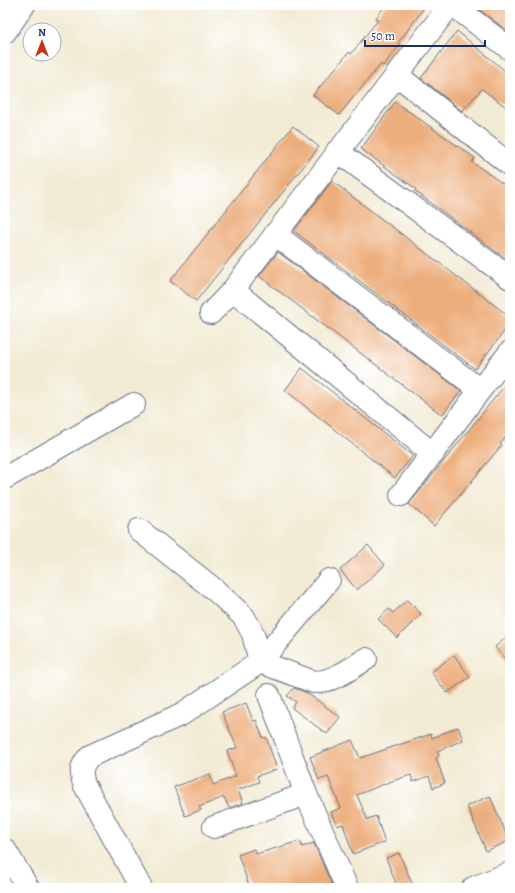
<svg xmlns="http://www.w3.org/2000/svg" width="515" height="893" font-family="Alegreya,serif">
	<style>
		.building { fill: #edae7d }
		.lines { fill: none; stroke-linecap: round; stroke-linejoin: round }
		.minor-casing { stroke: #667187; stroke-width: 24 }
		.minor { stroke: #fff; stroke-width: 22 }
	</style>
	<rect width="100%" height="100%" fill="#fff"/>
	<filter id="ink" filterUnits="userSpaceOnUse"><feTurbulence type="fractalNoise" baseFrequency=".025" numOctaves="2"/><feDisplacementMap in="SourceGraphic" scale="8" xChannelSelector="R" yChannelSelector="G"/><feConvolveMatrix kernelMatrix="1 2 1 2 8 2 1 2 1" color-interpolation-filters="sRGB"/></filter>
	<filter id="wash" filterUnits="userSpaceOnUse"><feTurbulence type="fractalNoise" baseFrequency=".012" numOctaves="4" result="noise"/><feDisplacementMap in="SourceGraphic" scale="16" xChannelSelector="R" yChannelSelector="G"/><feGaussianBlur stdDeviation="0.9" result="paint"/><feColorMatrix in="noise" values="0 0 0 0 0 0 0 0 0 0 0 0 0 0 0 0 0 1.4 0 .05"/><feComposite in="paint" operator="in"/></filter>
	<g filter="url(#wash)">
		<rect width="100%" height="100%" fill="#f2ebd4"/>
		<g id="blocks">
			<!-- building -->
			<g class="building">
				<path d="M386 5H426L398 43 400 45 383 66 381 64 339 115 313 95 349 52 351 54 378 20 375 19Z"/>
				<path d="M473 5H510V33Z"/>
				<path d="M457 31 510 75V110L482 89 462 111 421 78Z"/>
				<path d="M395 102 475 158 472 162 510 189V262L415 191 416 189 361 149Z"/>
				<path d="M293 126 319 147 196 301 170 281Z"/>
				<path d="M332 181 510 317V324L475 369 294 231Z"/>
				<path d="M278 252 461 391 442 415 259 276Z"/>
				<path d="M302 368 413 456 395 478 285 390Z"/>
				<path d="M510 379V432L500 444 502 445 434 526 409 504Z"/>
				<path d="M368 545 385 565 357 590 340 570Z"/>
				<path d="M407 600 421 614 397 638 378 619 389 609 393 613Z"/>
				<path d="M510 634V665L495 647Z"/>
				<path d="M454 655 470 677 447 693 431 672Z"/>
				<path d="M294 688 307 693 340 717 327 734 292 708 296 702 287 696Z"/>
				<path d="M246 703 253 721 256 720 263 738 266 737 277 769 257 776 259 782 238 790 243 803 229 808 224 797 199 807 201 810 185 816 174 787 210 774 213 785 236 776 227 751 237 748 222 712Z"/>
				<path d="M458 727 463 740 437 751 439 756 436 758 445 783 433 788 429 776 413 782 411 775 389 782 357 795 367 819 376 816 385 842 353 854 343 824 337 826 331 812 341 808 328 777 319 780 310 757 352 740 360 758 431 734 432 738Z"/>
				<path d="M490 796 509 841 486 851 467 806Z"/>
				<path d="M300 841 302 847 314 843 333 888H250L238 855 254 849 256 854Z"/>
				<path d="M399 853 414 888H398L386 858Z"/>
			</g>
		</g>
	</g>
	<g filter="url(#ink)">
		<use href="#blocks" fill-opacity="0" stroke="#667187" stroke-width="1"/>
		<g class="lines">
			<defs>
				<g id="minor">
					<path d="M453 5 510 49"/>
					<path d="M5 32 24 5"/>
					<path d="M397 75 510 165"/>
					<path d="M337 151 510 278"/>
					<path d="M275 234 480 390 510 352"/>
					<path d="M233 290 433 454"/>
					<path d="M211 313 233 290 450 5"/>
					<path d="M5 478 134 404"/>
					<path d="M401 495 480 390"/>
					<path d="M139 530 215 590 244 617 253 634 260 662 314 682C333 682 350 669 366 659"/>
					<path d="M269 695 306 794 347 888"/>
					<path d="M214 827 306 794"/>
					<path d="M5 850 28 888"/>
					<path d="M141 888 84 784C80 772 81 765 90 756L182 714 260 662 329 580"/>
					<path d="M473 888 510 873"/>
				</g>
			</defs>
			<!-- minor casing -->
			<use href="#minor" class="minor-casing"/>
			<!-- minor -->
			<use href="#minor" class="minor"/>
		</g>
	</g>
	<!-- margin -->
	<rect width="515" height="893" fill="none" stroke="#fff" stroke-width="20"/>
	<!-- north arrow -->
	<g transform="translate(42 42)"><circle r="19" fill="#ffffff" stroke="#a4acbf"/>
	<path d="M0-3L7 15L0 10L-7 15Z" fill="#c8321e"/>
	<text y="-6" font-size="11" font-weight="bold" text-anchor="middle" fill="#1b2f5e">N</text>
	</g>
	<!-- scale -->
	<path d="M365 40v6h120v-6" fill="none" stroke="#1b2f5e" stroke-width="2"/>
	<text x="371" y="40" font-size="12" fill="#1b2f5e" stroke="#ffffff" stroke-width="3" paint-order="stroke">50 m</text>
</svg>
